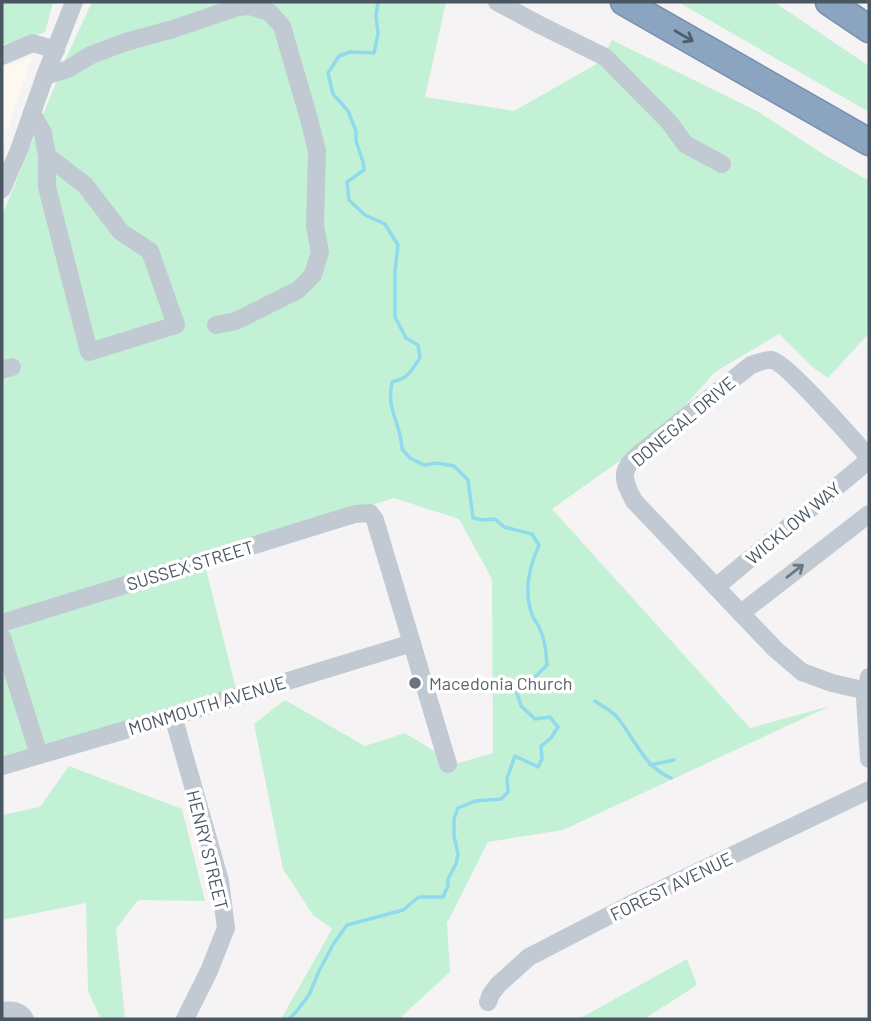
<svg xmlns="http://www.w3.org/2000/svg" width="871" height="1021" font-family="Barlow,sans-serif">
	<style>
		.commercial { fill: #fdf9ef }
		.green { fill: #c3f1d5 }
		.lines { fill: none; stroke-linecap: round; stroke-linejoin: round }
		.stream { stroke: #90daee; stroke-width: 3.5 }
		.highway-casing { stroke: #7690ad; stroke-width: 29 }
		.minor { stroke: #c1cad2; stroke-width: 18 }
		.highway { stroke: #8ba5c1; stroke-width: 26 }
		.oneway { stroke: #505e6b }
		.oneway2 { stroke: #6e7983 }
		.worship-dot { fill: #6b7280; stroke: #fff; stroke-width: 2.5 }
		.labels { text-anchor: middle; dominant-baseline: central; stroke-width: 7; stroke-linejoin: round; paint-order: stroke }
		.street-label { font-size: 18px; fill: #4a5661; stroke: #fff }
		.worship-label { font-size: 18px; fill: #5b616d; stroke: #fff; text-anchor: start }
	</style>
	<rect width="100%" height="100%" fill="#f5f3f3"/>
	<!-- commercial -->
	<path class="commercial" d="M33 56 2 145V68Z"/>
	<!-- green -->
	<g class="green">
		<path d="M2 2H53L45 32 2 45Z"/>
		<path d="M92 2H446L425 97 514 111 600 62 612 40 757 111 823 154 869 181V333L828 378 815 369 779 334 715 372 663 430 552 509 750 728 830 706 563 830 488 842 447 923 450 972 402 1016 403 1019H281L332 929 313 915 283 869 254 724 285 700 365 746 405 733 455 764 493 753 492 579 459 519 394 498 203 557 237 693 2 762V216L66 58Z"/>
		<path d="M678 2H774L869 66V112Z"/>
		<path d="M69 766 182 809 205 901 138 900 116 929 125 1019H101L88 991 86 903 2 920V815L40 807Z"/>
		<path d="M687 959 697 985 644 1019H579Z"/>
	</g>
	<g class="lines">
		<!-- stream -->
		<g class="stream">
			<path d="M595 701C602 706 612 711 617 717 636 740 643 766 671 778"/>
			<path d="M650 765 674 760"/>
			<path d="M289 1019 296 1012 309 995 319 971 334 943 347 925 403 910 419 897H443L448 886V879L456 864 458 854 454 836V819L458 808 475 801 501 799 508 792 507 778 515 756 538 767 542 759 541 746 551 738 558 727 550 717 535 719 521 706 516 690 528 684 547 665C546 651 545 639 539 627 537 623 535 620 533 617 523 593 529 567 539 545L532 534 504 527 495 519 483 520 473 518 468 480 454 466 437 463 424 465 410 458 402 449C401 422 386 412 392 382 409 378 410 372 420 358L418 345 406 338 395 317V271L398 245 385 224 365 215 349 200 347 182 364 170 363 162 356 141V131L348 111 333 94 328 73 339 56 350 52 374 53 378 34 376 16 378 2"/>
		</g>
		<defs>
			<g id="highway">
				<path d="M624 2 869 142"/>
				<path d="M829 2 869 29"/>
			</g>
		</defs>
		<!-- highway casing -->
		<use href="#highway" class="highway-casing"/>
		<!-- minor -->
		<g class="minor">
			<path d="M497 2 540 25 605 57 669 122 685 144 722 164"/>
			<path d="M2 56 33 43 56 50"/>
			<path d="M45 76 68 69 91 55 126 42 173 29 238 7 249 6 269 12 282 26 309 119 317 151 315 226 320 252 313 275 298 290 236 321 216 325"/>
			<path d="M32 113 43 133 47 156V187L89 352 176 325 150 251 121 232 85 185 47 156"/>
			<path d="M2 189 19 150 45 76 74 2"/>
			<path d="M2 370 12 367"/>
			<path d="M716 587 869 460"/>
			<path d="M741 613 869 514"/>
			<path d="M2 623 355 514 370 513 375 520 448 764"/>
			<path d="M2 637 39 755"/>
			<path d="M869 677 865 698 869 759"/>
			<path d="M867 691 832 683 802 672 775 649 634 501C623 480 619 470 639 454L751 365C757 363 766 359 772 360 787 363 854 441 869 457"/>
			<path d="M173 716 220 881 226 928 209 971 185 1019"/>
			<path d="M2 766 180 714 412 643"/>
			<path d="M488 1002 491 994 498 985 529 957 641 899 869 790"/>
			<path d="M2 1011C11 1010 20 1010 25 1019"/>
		</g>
		<!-- highway -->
		<use href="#highway" class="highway"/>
	</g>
	<!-- one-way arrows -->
	<defs><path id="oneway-shaft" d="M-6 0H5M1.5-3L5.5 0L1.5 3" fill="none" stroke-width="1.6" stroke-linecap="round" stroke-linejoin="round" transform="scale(1.75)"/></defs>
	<use class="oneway" href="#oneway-shaft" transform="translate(684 36) rotate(30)"/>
	<use class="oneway2" href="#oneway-shaft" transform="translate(795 571) rotate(-38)"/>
	<!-- markers -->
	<circle class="worship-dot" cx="415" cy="683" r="7"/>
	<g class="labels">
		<!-- street labels -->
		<g class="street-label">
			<text transform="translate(683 421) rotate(-40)">DONEGAL DRIVE</text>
			<text transform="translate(793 523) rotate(-40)">WICKLOW WAY</text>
			<text transform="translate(190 565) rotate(-17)">SUSSEX STREET</text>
			<text transform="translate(207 705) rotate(-17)">MONMOUTH AVENUE</text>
			<text transform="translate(208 850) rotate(76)">HENRY STREET</text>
			<text transform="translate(671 886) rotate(-26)">FOREST AVENUE</text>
		</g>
		<!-- worship labels -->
		<g class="worship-label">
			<text x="429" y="683">Macedonia Church</text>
		</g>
	</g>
	<!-- border -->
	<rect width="871" height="1021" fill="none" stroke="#4a5661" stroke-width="7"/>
</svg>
